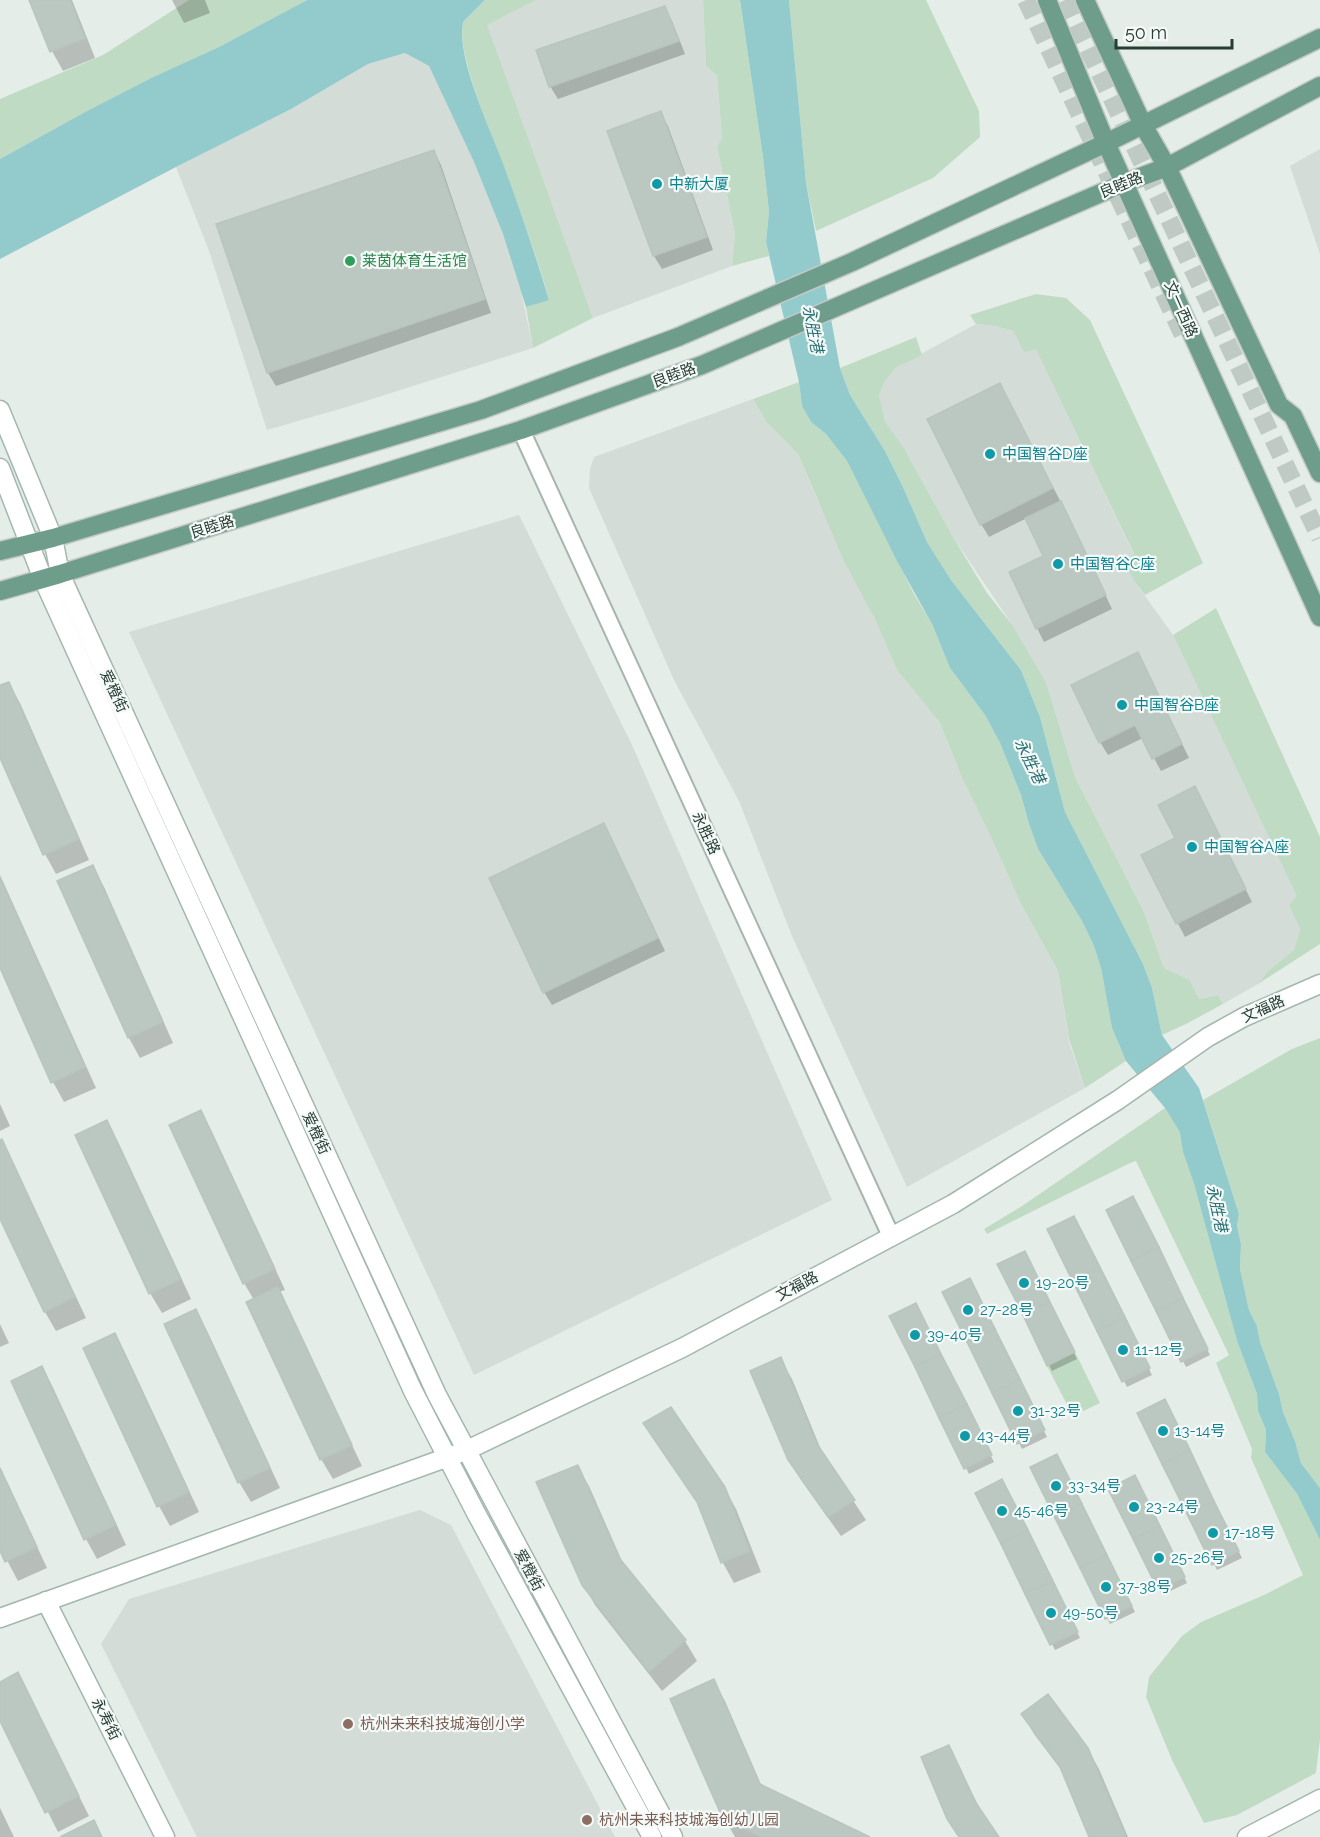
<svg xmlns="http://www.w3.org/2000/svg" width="1320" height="1837" font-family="Raleway,'Noto Sans SC',sans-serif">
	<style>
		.built { fill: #d3dcd7 }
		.green { fill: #c0dbc4 }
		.water { fill: #93cacc }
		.shadow { fill: #0003 }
		.building { fill: #bbc7c1; stroke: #b8c6be; stroke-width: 1.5 }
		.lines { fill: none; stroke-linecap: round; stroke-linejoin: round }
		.highway-tunnel { stroke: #bfcac4; stroke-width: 18; stroke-dasharray: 18 9; stroke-linecap: butt }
		.street-casing { stroke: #a8b5ae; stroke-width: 20 }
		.secondary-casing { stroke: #a4b7ae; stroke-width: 21 }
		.primary-casing { stroke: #c2c9c6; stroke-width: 21 }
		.street { stroke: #fff; stroke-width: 16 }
		.secondary { stroke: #fff; stroke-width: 18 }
		.primary { stroke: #6e9d8b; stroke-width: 18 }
		.culture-dot { fill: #0f9aa8; stroke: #f5f9f7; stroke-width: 2 }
		.leisure-dot { fill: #2e9e5b; stroke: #f5f9f7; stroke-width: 2 }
		.education-dot { fill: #8d6e63; stroke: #f5f9f7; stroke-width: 2 }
		.labels { text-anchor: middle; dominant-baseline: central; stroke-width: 4.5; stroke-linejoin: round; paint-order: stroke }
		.culture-label { font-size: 15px; fill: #0d838f; stroke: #f5f9f7; text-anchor: start }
		.street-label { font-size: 15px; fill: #263d34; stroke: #f5f9f7 }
		.leisure-label { font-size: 15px; fill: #27864d; stroke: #f5f9f7; text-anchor: start }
		.education-label { font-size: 15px; fill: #785e54; stroke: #f5f9f7; text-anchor: start }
		.water-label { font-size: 16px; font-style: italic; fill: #267073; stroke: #f5f9f7 }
	</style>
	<rect width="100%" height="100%" fill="#e5ede8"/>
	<!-- built -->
	<g class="built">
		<path d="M536 0H703L706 66 717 74 722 140 717 146 735 234 732 266 593 318 486 25Z"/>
		<path d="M405 53 429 66 474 162 503 234 521 291 533 348 350 406 267 430 209 251 176 167 291 109 368 64Z"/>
		<path d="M1320 149V254L1290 166Z"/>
		<path d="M976 324 995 326 1013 331 1024 351 1036 348 1134 555 1135 582 1173 635 1298 896 1289 905 1300 929 1294 950 1268 971 1258 984 1223 1004 1218 995 1199 999 1190 980 1164 968 1142 908 1075 777 1046 682 1013 626 953 537 904 448 885 421 879 395 884 383 895 368Z"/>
		<path d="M753 399 767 423 798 454 816 497 875 619 897 670 940 723 962 778 992 839 1021 904 1058 971 1069 1042 1085 1088 907 1187 792 936 739 801 674 680 589 488 590 469 594 457Z"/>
		<path d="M519 515 632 745 832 1200 474 1375 129 632Z"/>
		<path d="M420 1510 451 1525 615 1837H197L101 1644 129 1599Z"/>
	</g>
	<!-- green -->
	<g class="green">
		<path d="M189 0H307L219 47 153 77 85 112 0 159V99L103 55Z"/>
		<path d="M485 0H536L487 25 593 318 533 348 526 307 549 299C535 250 517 203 499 155 487 122 457 55 463 22Z"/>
		<path d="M703 0H740L763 157 769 212 766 242 769 256 732 266 735 234 717 146 722 139 717 75 706 66Z"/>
		<path d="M789 0H926L979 111 980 137 933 178 816 231 806 183Z"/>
		<path d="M1036 294 1066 298 1090 320 1203 563 1145 595 1135 582 1125 563 1134 554 1036 349 1024 352 1013 331 995 326 976 324 970 315Z"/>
		<path d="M916 337 922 355 895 368 884 383 879 395 885 421 904 448 953 537 987 593 1013 626 1046 682 1075 777 1143 910 1164 968 1190 980 1199 999 1218 995 1223 1004 1186 1024 1162 1035 1152 988 1143 964 1065 812 1040 717 1021 670 951 580 927 542 902 485 885 451 850 395 840 368Z"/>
		<path d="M799 382 802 406 811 422 826 434 847 461 914 594 932 624 950 668 985 715 1000 743 1021 795 1029 824 1038 849 1082 921 1094 946 1101 968 1112 1028 1126 1061 1085 1088 1069 1039 1058 971 1021 904 992 839 962 778 940 723 897 670 875 619 844 561 798 454 767 423 753 399Z"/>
		<path d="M1216 608 1320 837V944L1258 984 1268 971 1294 950 1300 929 1289 905 1297 896 1173 635Z"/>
		<path d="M1320 1038V1488L1301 1463 1295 1441 1283 1412 1279 1394 1260 1342 1257 1326 1249 1310 1240 1269 1241 1244 1237 1226 1239 1214 1203 1100 1292 1049Z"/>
		<path d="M1165 1108 1181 1132 1183 1152 1194 1184 1237 1341 1257 1394 1258 1411 1266 1430 1265 1452 1297 1494 1320 1540V1739L1316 1773 1237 1815 1204 1823 1172 1760 1146 1697 1149 1677 1182 1636 1201 1622 1264 1595 1303 1575 1251 1458 1252 1449 1216 1363 1229 1355 1136 1161 1128 1164 987 1234 984 1229 1022 1206Z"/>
		<path d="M1075 1352 1100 1403 1073 1416 1047 1366Z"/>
	</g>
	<!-- water -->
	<g class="water">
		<path d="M307 0H485L463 22C456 57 489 126 502 161 519 207 535 253 549 300L526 307 503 234 474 162 429 66 405 53 368 64 291 109 176 167 0 259V159L85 112 153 77 219 47Z"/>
		<path d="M740 0H789L806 183 840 368 850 395 885 451 902 485 927 542 951 580 1021 670 1040 717 1065 812 1143 964 1152 988 1162 1035 1199 1088 1239 1214 1237 1226 1241 1244 1240 1269 1249 1310 1257 1326 1260 1342 1279 1394 1283 1412 1295 1441 1301 1463 1320 1488V1540L1297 1494 1265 1452 1266 1430 1258 1411 1257 1394 1237 1341 1194 1184 1183 1152 1180 1132 1165 1108 1126 1061 1112 1028 1101 968 1094 946 1082 921 1038 849 1029 824 1021 795 1000 743 985 715 950 668 932 624 898 563 847 461 826 434 811 422 802 406 799 382 766 242 769 212 763 157Z"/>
	</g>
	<!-- shadow -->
	<g class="shadow">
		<path d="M31 0H72L95 58 63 71 52 51Z"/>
		<path d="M172 0H205L210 13 184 23Z"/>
		<path d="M664 8 672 21 685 54 558 99 550 86Z"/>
		<path d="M660 113 668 126 713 250 662 269 654 256 609 132Z"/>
		<path d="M434 151 441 165 491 313 276 386 268 373Z"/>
		<path d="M1007 398 1068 516 1112 609 1044 642 1037 628 1045 556 1027 518 989 537 981 524Z"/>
		<path d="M1138 654 1189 758 1161 771 1143 738 1108 755 1100 742Z"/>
		<path d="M8 683 20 703 89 860 56 874 45 854 0 754V687Z"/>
		<path d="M1202 802 1252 902 1185 937 1143 856 1177 839Z"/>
		<path d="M611 838 665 951 552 1005 544 992Z"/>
		<path d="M92 867 104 887 173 1043 140 1058 129 1038 59 882Z"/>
		<path d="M0 875 96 1088 64 1102 53 1082 0 965Z"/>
		<path d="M0 1104 10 1126 0 1131Z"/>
		<path d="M200 1112 212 1132 285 1290 279 1292 362 1466 333 1479 321 1459 254 1300 244 1283Z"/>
		<path d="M106 1122 118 1142 191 1299 162 1313 150 1293Z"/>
		<path d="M0 1141 12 1161 86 1318 56 1331 45 1312 0 1215Z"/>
		<path d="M1136 1204 1210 1355 1186 1367 1108 1211Z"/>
		<path d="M1077 1224 1152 1375 1127 1387 1124 1381Z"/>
		<path d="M1028 1259 1077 1359 1052 1371 1049 1365Z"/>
		<path d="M972 1286 1047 1437 1022 1449 1019 1443Z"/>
		<path d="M195 1311 207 1331 280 1488 251 1502 239 1482Z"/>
		<path d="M919 1311 994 1462 969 1474 966 1468Z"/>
		<path d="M0 1324 9 1343 0 1347Z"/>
		<path d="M115 1335 126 1355 199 1512 170 1526 159 1506 85 1349Z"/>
		<path d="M780 1359 792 1379 824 1457 866 1520 841 1536 801 1480 789 1459Z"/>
		<path d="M42 1368 53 1388 126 1545 97 1559 86 1539 13 1382Z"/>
		<path d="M1167 1407 1242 1558 1217 1570 1214 1564Z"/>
		<path d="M645 1423 724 1487 736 1509 761 1572 734 1583 723 1563 702 1509Z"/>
		<path d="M1060 1462 1135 1612 1110 1624 1032 1468Z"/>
		<path d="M0 1467 47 1568 18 1581 0 1547Z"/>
		<path d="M577 1467 589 1486 625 1568 685 1641 697 1661 662 1691 595 1605 583 1584Z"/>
		<path d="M1138 1483 1187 1583 1162 1595 1159 1589Z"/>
		<path d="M1005 1487 1080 1638 1055 1650 977 1493Z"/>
		<path d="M18 1674 89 1816 58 1832 0 1717V1683Z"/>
		<path d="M713 1681 725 1701 762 1787 867 1837H735L724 1818Z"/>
		<path d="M1023 1714 1087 1748 1099 1769 1128 1837H1090L1066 1776 1034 1734Z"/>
		<path d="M949 1747 983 1815 998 1837H959L948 1819Z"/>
		<path d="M0 1808 14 1837H0Z"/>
	</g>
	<!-- building -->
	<g class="building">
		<path d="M29 0H70L85 38 50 52Z"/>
		<path d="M665 6 679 41 549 87 536 50Z"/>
		<path d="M661 111 707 237 653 256 607 131Z"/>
		<path d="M434 150 485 299 267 373 216 224Z"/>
		<path d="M1000 383 1053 488 980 525 927 419Z"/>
		<path d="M1061 501 1106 595 1036 629 1009 572 1043 556 1025 518Z"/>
		<path d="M1138 652 1182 744 1152 759 1135 725 1099 743 1071 685Z"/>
		<path d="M9 682 79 839 43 855 0 758V685Z"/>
		<path d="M1195 786 1246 889 1176 924 1141 855 1175 838 1158 805Z"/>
		<path d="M604 823 658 938 543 993 489 878Z"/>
		<path d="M93 865 163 1022 128 1038 57 881Z"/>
		<path d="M0 877 85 1067 51 1083 0 968Z"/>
		<path d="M201 1110 275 1269 243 1284 169 1125Z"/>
		<path d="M107 1120 181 1279 149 1294 75 1135Z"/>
		<path d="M2 1139 75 1297 44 1312 0 1219V1140Z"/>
		<path d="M1133 1196 1159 1247 1131 1261 1106 1210Z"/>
		<path d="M1074 1216 1100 1267 1072 1280 1047 1229Z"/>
		<path d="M1159 1247 1183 1298 1156 1311 1131 1261Z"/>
		<path d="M1025 1251 1050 1302 1023 1315 997 1264Z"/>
		<path d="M1100 1267 1125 1317 1097 1331 1072 1280Z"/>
		<path d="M970 1278 995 1329 967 1342 942 1292Z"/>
		<path d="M278 1287 352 1445 320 1460 246 1302Z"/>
		<path d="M1183 1298 1208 1349 1181 1362 1156 1311Z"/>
		<path d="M1050 1302 1075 1352 1047 1366 1023 1315Z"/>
		<path d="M916 1303 941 1354 915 1367 889 1316Z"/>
		<path d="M196 1309 270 1468 238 1483 164 1324Z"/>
		<path d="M1125 1317 1150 1368 1122 1382 1097 1331Z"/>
		<path d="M995 1329 1020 1379 992 1393 967 1342Z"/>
		<path d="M115 1333 189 1492 157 1507 83 1348Z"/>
		<path d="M941 1354 967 1404 939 1418 915 1367Z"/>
		<path d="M781 1357 817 1444 855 1500 828 1517 788 1460 750 1371Z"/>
		<path d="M42 1366 116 1525 84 1540 11 1381Z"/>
		<path d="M1020 1379 1045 1430 1017 1444 992 1393Z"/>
		<path d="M1165 1399 1190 1450 1162 1464 1137 1413Z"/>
		<path d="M967 1404 992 1455 964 1469 939 1418Z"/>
		<path d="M671 1407 725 1487 750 1551 721 1563 697 1502 643 1423Z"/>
		<path d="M1190 1450 1214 1501 1187 1514 1162 1464Z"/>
		<path d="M1057 1454 1082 1504 1055 1518 1030 1467Z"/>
		<path d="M578 1465 620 1559 686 1640 649 1672 582 1585 536 1482Z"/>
		<path d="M0 1468 37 1547 5 1562 0 1551Z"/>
		<path d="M1135 1475 1160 1526 1133 1539 1108 1489Z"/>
		<path d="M1002 1479 1028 1530 1001 1544 975 1493Z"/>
		<path d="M1214 1501 1239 1551 1212 1565 1187 1514Z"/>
		<path d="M1082 1504 1107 1555 1080 1568 1055 1518Z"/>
		<path d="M1160 1526 1185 1577 1158 1590 1133 1539Z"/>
		<path d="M1028 1530 1053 1581 1025 1594 1001 1544Z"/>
		<path d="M1107 1555 1132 1606 1105 1619 1080 1568Z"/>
		<path d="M1053 1581 1078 1632 1050 1645 1025 1594Z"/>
		<path d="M18 1672 79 1796 45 1813 0 1721V1682Z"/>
		<path d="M714 1679 760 1784 870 1837H762L723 1819 670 1699Z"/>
		<path d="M1048 1694 1088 1748 1126 1837H1089L1060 1767 1021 1714Z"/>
		<path d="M949 1745 976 1803 999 1837H959L947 1819 921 1757Z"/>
		<path d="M94 1820 102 1837H60Z"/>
	</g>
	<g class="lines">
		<!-- highway-tunnel -->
		<g class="highway-tunnel">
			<path d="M1026 0 1183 335"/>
			<path d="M1065 0 1320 538"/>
		</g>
		<defs>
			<path id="street" d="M521 430 891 1236"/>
			<g id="secondary">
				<path d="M0 410 53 538 60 574 437 1395 673 1837"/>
				<path d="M0 468 43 579 413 1391 476 1513 652 1837"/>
				<path d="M46 1601 165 1837"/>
				<path d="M0 1618 465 1451 682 1348 953 1204 1118 1100 1208 1037 1244 1017 1320 984"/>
				<path d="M1247 1837 1320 1799"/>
			</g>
			<g id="primary">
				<path d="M1047 0 1106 143 1320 617"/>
				<path d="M1085 0 1143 125 1167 167 1279 405 1293 416 1320 473"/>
				<path d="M0 551 53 538 481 410 678 337 852 262 1106 143 1320 38"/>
				<path d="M0 591 60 574 521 430 702 365 1124 183 1167 167 1320 86"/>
			</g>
		</defs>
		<!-- street casing -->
		<use href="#street" class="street-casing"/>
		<!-- secondary casing -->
		<use href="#secondary" class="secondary-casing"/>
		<!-- primary casing -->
		<use href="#primary" class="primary-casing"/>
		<!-- street -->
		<use href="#street" class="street"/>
		<!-- secondary -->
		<use href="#secondary" class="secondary"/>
		<!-- primary -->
		<use href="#primary" class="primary"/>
	</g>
	<!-- markers -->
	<g class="culture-dot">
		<circle cx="657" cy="184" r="6"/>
		<circle cx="990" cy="454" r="6"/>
		<circle cx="1058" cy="564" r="6"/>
		<circle cx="1122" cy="705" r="6"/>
		<circle cx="1192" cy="847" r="6"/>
		<circle cx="1024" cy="1283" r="6"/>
		<circle cx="968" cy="1310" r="6"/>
		<circle cx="915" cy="1335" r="6"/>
		<circle cx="1123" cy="1350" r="6"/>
		<circle cx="1018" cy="1411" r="6"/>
		<circle cx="1163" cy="1431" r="6"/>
		<circle cx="965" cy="1436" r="6"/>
		<circle cx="1056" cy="1486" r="6"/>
		<circle cx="1134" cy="1507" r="6"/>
		<circle cx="1002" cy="1511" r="6"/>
		<circle cx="1213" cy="1533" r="6"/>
		<circle cx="1159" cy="1558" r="6"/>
		<circle cx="1106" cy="1587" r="6"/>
		<circle cx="1051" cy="1613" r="6"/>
	</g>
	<circle class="leisure-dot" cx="350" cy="261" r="6"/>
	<g class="education-dot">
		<circle cx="348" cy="1724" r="6"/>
		<circle cx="587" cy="1820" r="6"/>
	</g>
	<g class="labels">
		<!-- culture labels -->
		<g class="culture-label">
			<text x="669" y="184">中新大厦</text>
			<text x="1002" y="454">中国智谷D座</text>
			<text x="1070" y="564">中国智谷C座</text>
			<text x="1134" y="705">中国智谷B座</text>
			<text x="1204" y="847">中国智谷A座</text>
			<text x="1036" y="1283">19-20号</text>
			<text x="980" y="1310">27-28号</text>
			<text x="927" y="1335">39-40号</text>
			<text x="1135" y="1350">11-12号</text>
			<text x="1030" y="1411">31-32号</text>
			<text x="1175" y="1431">13-14号</text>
			<text x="977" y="1436">43-44号</text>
			<text x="1068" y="1486">33-34号</text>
			<text x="1146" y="1507">23-24号</text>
			<text x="1014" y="1511">45-46号</text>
			<text x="1225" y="1533">17-18号</text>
			<text x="1171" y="1558">25-26号</text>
			<text x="1118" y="1587">37-38号</text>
			<text x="1063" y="1613">49-50号</text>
		</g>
		<!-- street labels -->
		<g class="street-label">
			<text transform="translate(1121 185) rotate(-22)">良睦路</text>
			<text transform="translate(1181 309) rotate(66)">文一西路</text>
			<text transform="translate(674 375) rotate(-20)">良睦路</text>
			<text transform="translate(212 527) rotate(-17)">良睦路</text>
			<text transform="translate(114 691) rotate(65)">爱橙街</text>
			<text transform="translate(706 833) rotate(65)">永胜路</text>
			<text transform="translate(1263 1009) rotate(-24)">文福路</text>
			<text transform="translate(316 1133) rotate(65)">爱橙街</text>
			<text transform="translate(797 1286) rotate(-28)">文福路</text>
			<text transform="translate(529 1570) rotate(62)">爱橙街</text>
			<text transform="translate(106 1719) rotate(63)">永寿街</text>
		</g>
		<!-- leisure labels -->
		<g class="leisure-label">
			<text x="362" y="261">莱茵体育生活馆</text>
		</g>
		<!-- education labels -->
		<g class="education-label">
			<text x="360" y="1724">杭州未来科技城海创小学</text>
			<text x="599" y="1820">杭州未来科技城海创幼儿园</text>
		</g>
		<!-- water labels -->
		<g class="water-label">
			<text transform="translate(813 329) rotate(79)">永胜港</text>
			<text transform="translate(1030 761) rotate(64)">永胜港</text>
			<text transform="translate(1217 1208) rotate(78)">永胜港</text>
		</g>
	</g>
	<!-- scale -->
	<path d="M1116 39v9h116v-9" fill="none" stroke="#263d34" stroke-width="3"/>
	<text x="1125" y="39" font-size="18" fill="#263d34" stroke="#f5f9f7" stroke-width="4.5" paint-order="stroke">50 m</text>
</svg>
